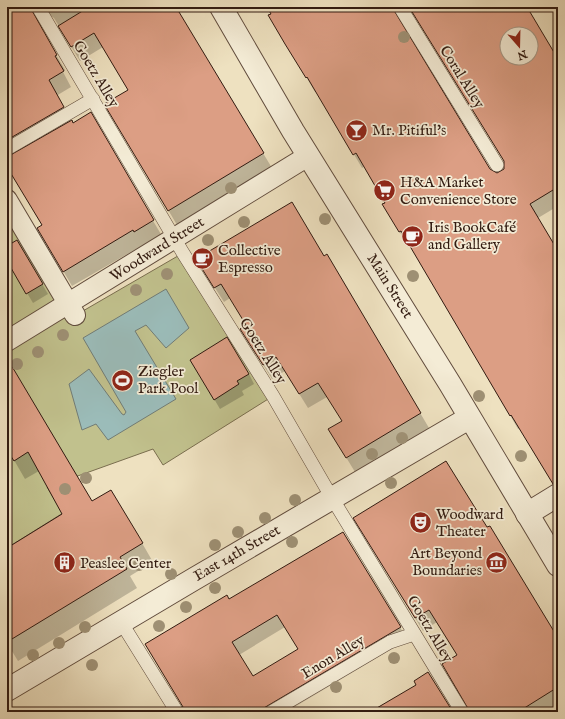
<svg xmlns="http://www.w3.org/2000/svg" width="565" height="719" font-family="'IM FELL English',serif">
	<style>
		.green { fill: #c1c18d; stroke: #7a6e4f }
		.water { fill: #9bbcb9; stroke: #717c76 }
		.shadow { fill: #0003; fill-rule: evenodd }
		.building { fill: #dc9e84; stroke: #321b11; fill-rule: evenodd }
		.lines { fill: none; stroke-linecap: round; stroke-linejoin: round }
		.service-casing { stroke: #614c3d; stroke-width: 14 }
		.pedestrian-casing { stroke: #614c3d; stroke-width: 22 }
		.minor-casing { stroke: #614c3d; stroke-width: 24 }
		.tertiary-casing { stroke: #614c3d; stroke-width: 24 }
		.service { stroke: #f4ecd6; stroke-width: 13 }
		.pedestrian { stroke: #f4ecd6; stroke-width: 20 }
		.minor { stroke: #f4ecd6; stroke-width: 22 }
		.tertiary { stroke: #f4ecd6; stroke-width: 22 }
		.tree { fill: #9e9074 }
		.labels { text-anchor: middle; dominant-baseline: central; stroke-width: 3.5; stroke-linejoin: round; paint-order: stroke }
		.street-label { font-size: 15px; fill: #321b11; stroke: #f4ecd6 }
		.poi-label { font-size: 15px; fill: #321b11; stroke: #f4ecd6; text-anchor: start }
	</style>
	<rect width="100%" height="100%" fill="#eee1c0"/>
	<filter id="stains"><feTurbulence type="fractalNoise" baseFrequency=".005" numOctaves="4"/><feColorMatrix values="0 0 0 0 .2 0 0 0 0 .09 0 0 0 0 .02 0 0 0 .5 -.17"/></filter>
	<radialGradient id="worn" r=".72"><stop offset=".6" stop-color="#630" stop-opacity="0"/><stop offset="1" stop-color="#630" stop-opacity=".3"/></radialGradient>
	<!-- green -->
	<path class="green" d="M7 200 76 315 183 253 273 396 163 465 153 449 47 487 63 513 7 548Z"/>
	<!-- water -->
	<path class="water" d="M166 289 189 328 166 348 146 325 135 331 176 399 108 440 96 424 82 430 69 384 89 369 122 414 124 415 126 412 83 338Z"/>
	<!-- shadow -->
	<g class="shadow">
		<path d="M7 7H175L272 168 177 225 106 104 129 91 103 47 80 61 54 18 48 14 39 19V26L65 70 63 72 71 87 56 96 73 124 90 114 162 236 144 247 143 245 72 286 38 228 42 225 7 165Z"/>
		<path d="M268 7H526L558 60V206L538 218 558 252V490L520 428 518 429 410 244 408 246 392 219 386 203 364 167 362 168 316 90 315 92 270 15 272 14ZM404 14H412L416 17 505 161V170L497 174 489 170 401 25 400 18ZM507 34H531V58H507Z"/>
		<path d="M17 241 48 294 33 303 7 259V247Z"/>
		<path d="M327 255 429 428 355 472 338 444 343 422 327 397 308 408 285 371 272 379 250 344 247 326 230 298 224 302 206 274 323 257Z"/>
		<path d="M191 360 249 374 254 384 242 391 244 395 220 409Z"/>
		<path d="M7 376 92 502 142 543 153 562 130 576 137 588 18 661 7 643V549L63 514 39 471 25 479 7 448Z"/>
		<path d="M362 531 558 640V705L546 712H470L458 656 437 622 423 631Z"/>
		<path d="M229 601 400 627 407 640 286 712H187ZM285 627 299 650 253 678 239 655Z"/>
		<path d="M364 708 367 712H357Z"/>
	</g>
	<!-- building -->
	<g class="building">
		<path d="M7 7H30L57 55 55 56 64 71 49 80 64 107 7 140Z"/>
		<path d="M89 7H176L264 153 168 211 104 104 128 90 94 33 71 47 58 26Z"/>
		<path d="M267 7H392L490 169 497 173 504 169V161L409 7H527L558 59V187L530 204 558 251V483L553 484 511 415 510 416 401 231 399 232 382 204 385 203 356 153 353 155 307 77 306 78 285 44 268 15 271 14ZM507 34H531V58H507Z"/>
		<path d="M91 112 154 220 134 232 133 230 63 272 37 228 42 225 7 167V157L72 120 73 123Z"/>
		<path d="M292 202 324 256 327 254 421 413 346 458 328 429 342 421 318 383 299 394 276 357 263 365 240 329 246 325 221 284 214 288 196 259Z"/>
		<path d="M17 240 43 284 26 294 7 261V246Z"/>
		<path d="M227 337 249 374 237 381 239 384 214 400 190 360Z"/>
		<path d="M7 358 92 501 111 490 143 543 120 557 127 569 7 642V548L62 514 28 452 14 461 7 450Z"/>
		<path d="M446 461 487 527 490 526 558 638V687L518 712H470L442 664 457 655 429 610 415 618 353 518Z"/>
		<path d="M343 532 401 627 257 712H186L145 644 227 595 229 599ZM277 615 298 649 253 676 232 642Z"/>
		<path d="M428 672 453 712H370L416 685 414 681Z"/>
	</g>
	<g class="lines">
		<defs>
			<g id="service">
				<path d="M38 7 183 253 273 396 332 498 462 712"/>
				<path d="M400 7 497 165"/>
				<path d="M7 149 93 99"/>
				<path d="M121 622 177 712"/>
				<path d="M271 712 390 642 414 634"/>
			</g>
			<g id="pedestrian">
				<path d="M7 200 75 315"/>
				<path d="M7 341 308 156"/>
			</g>
			<g id="minor">
				<path d="M527 514 558 495"/>
				<path d="M7 690 194 579 469 418"/>
			</g>
			<path id="tertiary" d="M221 7 293 131 450 384 558 565"/>
		</defs>
		<!-- service casing -->
		<use href="#service" class="service-casing"/>
		<!-- pedestrian casing -->
		<use href="#pedestrian" class="pedestrian-casing"/>
		<!-- minor casing -->
		<use href="#minor" class="minor-casing"/>
		<!-- tertiary casing -->
		<use href="#tertiary" class="tertiary-casing"/>
		<!-- service -->
		<use href="#service" class="service"/>
		<!-- pedestrian -->
		<use href="#pedestrian" class="pedestrian"/>
		<!-- minor -->
		<use href="#minor" class="minor"/>
		<!-- tertiary -->
		<use href="#tertiary" class="tertiary"/>
	</g>
	<!-- trees -->
	<g class="tree">
		<circle cx="404" cy="37" r="6"/>
		<circle cx="231" cy="188" r="6"/>
		<circle cx="325" cy="219" r="6"/>
		<circle cx="244" cy="222" r="6"/>
		<circle cx="208" cy="240" r="6"/>
		<circle cx="167" cy="274" r="6"/>
		<circle cx="413" cy="276" r="6"/>
		<circle cx="136" cy="290" r="6"/>
		<circle cx="63" cy="335" r="6"/>
		<circle cx="38" cy="352" r="6"/>
		<circle cx="17" cy="364" r="6"/>
		<circle cx="479" cy="396" r="6"/>
		<circle cx="402" cy="438" r="6"/>
		<circle cx="372" cy="454" r="6"/>
		<circle cx="521" cy="456" r="6"/>
		<circle cx="86" cy="478" r="6"/>
		<circle cx="391" cy="483" r="6"/>
		<circle cx="65" cy="489" r="6"/>
		<circle cx="295" cy="500" r="6"/>
		<circle cx="265" cy="518" r="6"/>
		<circle cx="238" cy="532" r="6"/>
		<circle cx="292" cy="542" r="6"/>
		<circle cx="215" cy="545" r="6"/>
		<circle cx="139" cy="565" r="6"/>
		<circle cx="171" cy="574" r="6"/>
		<circle cx="215" cy="588" r="6"/>
		<circle cx="186" cy="607" r="6"/>
		<circle cx="159" cy="626" r="6"/>
		<circle cx="85" cy="627" r="6"/>
		<circle cx="59" cy="643" r="6"/>
		<circle cx="33" cy="655" r="6"/>
		<circle cx="394" cy="658" r="6"/>
		<circle cx="92" cy="665" r="6"/>
		<circle cx="336" cy="687" r="6"/>
	</g>
	<!-- icons -->
	<defs>
		<symbol id="bar-disc" viewBox="-11 -11 22 22"><circle r="9.5" fill="#8f2418" stroke="#f4ecd6"/><path d="M-6-5H6L.8 .8V4.5H3.5V6h-7V4.5H-.8V.8Z" fill="#fff"/></symbol>
		<symbol id="supermarket-disc" viewBox="-11 -11 22 22"><circle r="9.5" fill="#8f2418" stroke="#f4ecd6"/><path d="M-6-5.5h2.5l.6 2H6L4.5 2H-2.5L-4.4-4H-6ZM-1.5 3.2a1.3 1.3 0 1 0 .1 0ZM3 3.2a1.3 1.3 0 1 0 .1 0Z" fill="#fff"/></symbol>
		<symbol id="cafe-disc" viewBox="-11 -11 22 22"><circle r="9.5" fill="#8f2418" stroke="#f4ecd6"/><path d="M-5.5-4.5H6V0H3Q3 3.5 0 3.5H-2.5Q-5.5 3.5-5.5 0ZM3-3.2v2h1.7v-2ZM-6 4.5H4V6H-6Z" fill="#fff"/></symbol>
		<symbol id="stadium-disc" viewBox="-11 -11 22 22"><circle r="9.5" fill="#8f2418" stroke="#f4ecd6"/><path d="M0-5a6.5 5 0 1 0 0 10a6.5 5 0 1 0 0-10ZM-3.5-1.8h7v3.6h-7Z" fill="#fff"/></symbol>
		<symbol id="theatre-disc" viewBox="-11 -11 22 22"><circle r="9.5" fill="#8f2418" stroke="#f4ecd6"/><path d="M-5-5.5Q0-4 5-5.5V0Q5 5 0 6Q-5 5-5 0ZM-3.3-2.5H-1v1.5H-3.3ZM1-2.5H3.3v1.5H1ZM-2.8 1Q0 5.5 2.8 1Z" fill="#fff"/></symbol>
		<symbol id="museum-disc" viewBox="-11 -11 22 22"><circle r="9.5" fill="#8f2418" stroke="#f4ecd6"/><path d="M0-6L6-3V-2H-6V-3ZM-5-1h2V3h-2ZM-1-1h2V3h-2ZM3-1h2V3H3ZM-6 4H6V6H-6Z" fill="#fff"/></symbol>
		<symbol id="building-disc" viewBox="-11 -11 22 22"><circle r="9.5" fill="#8f2418" stroke="#f4ecd6"/><path d="M-4-6H4V6H1V3H-1V6H-4ZM-2.5-4.3h1.7v1.8h-1.7ZM.8-4.3h1.7v1.8H.8ZM-2.5-1h1.7V.8h-1.7ZM.8-1h1.7V.8H.8Z" fill="#fff"/></symbol>
	</defs>
	<g fill-rule="evenodd">
		<use href="#bar-disc" x="344" y="118" width="25" height="25"/>
		<use href="#supermarket-disc" x="372" y="178" width="25" height="25"/>
		<use href="#cafe-disc" x="400" y="224" width="25" height="25"/>
		<use href="#cafe-disc" x="190" y="246" width="25" height="25"/>
		<use href="#stadium-disc" x="110" y="368" width="25" height="25"/>
		<use href="#theatre-disc" x="408" y="510" width="25" height="25"/>
		<use href="#museum-disc" x="484" y="550" width="25" height="25"/>
		<use href="#building-disc" x="52" y="550" width="25" height="25"/>
	</g>
	<g class="labels">
		<!-- street labels -->
		<g class="street-label">
			<text transform="translate(96 74) rotate(59)">Goetz Alley</text>
			<text transform="translate(462 77) rotate(58)">Coral Alley</text>
			<text transform="translate(157 249) rotate(-32)">Woodward Street</text>
			<text transform="translate(390 286) rotate(58)">Main Street</text>
			<text transform="translate(263 351) rotate(58)">Goetz Alley</text>
			<text transform="translate(237 553) rotate(-30)">East 14th Street</text>
			<text transform="translate(430 629) rotate(59)">Goetz Alley</text>
			<text transform="translate(333 657) rotate(-31)">Enon Alley</text>
		</g>
		<!-- poi labels -->
		<g class="poi-label">
			<text x="372" y="130">Mr. Pitiful's</text>
			<text x="400" y="182">H&amp;A Market<tspan x="400" dy="17">Convenience Store</tspan></text>
			<text x="428" y="227">Iris BookCafé<tspan x="428" dy="17">and Gallery</tspan></text>
			<text x="218" y="250">Collective<tspan x="218" dy="17">Espresso</tspan></text>
			<text x="138" y="371">Ziegler<tspan x="138" dy="17">Park Pool</tspan></text>
			<text x="436" y="514">Woodward<tspan x="436" dy="17">Theater</tspan></text>
			<text x="482" y="553" text-anchor="end">Art Beyond<tspan x="482" dy="17">Boundaries</tspan></text>
			<text x="80" y="563">Peaslee Center</text>
		</g>
	</g>
	<!-- margin -->
	<rect width="565" height="719" fill="none" stroke="#eee1c0" stroke-width="24"/>
	<rect x="8" y="8" width="549" height="703" fill="none" stroke="#321b11" stroke-width="2"/>
	<rect x="12" y="12" width="541" height="695" fill="none" stroke="#321b11"/>
	<!-- north arrow -->
	<g transform="translate(519 46) rotate(160)"><circle r="19" fill="#f4ecd6" stroke="#a69887"/>
	<path d="M0-3L7 15L0 10L-7 15Z" fill="#8f2418"/>
	<text y="-6" font-size="11" font-weight="bold" text-anchor="middle" fill="#321b11">N</text>
	</g>
	<rect width="100%" height="100%" filter="url(#stains)"/>
	<rect width="100%" height="100%" fill="url(#worn)"/>
</svg>
